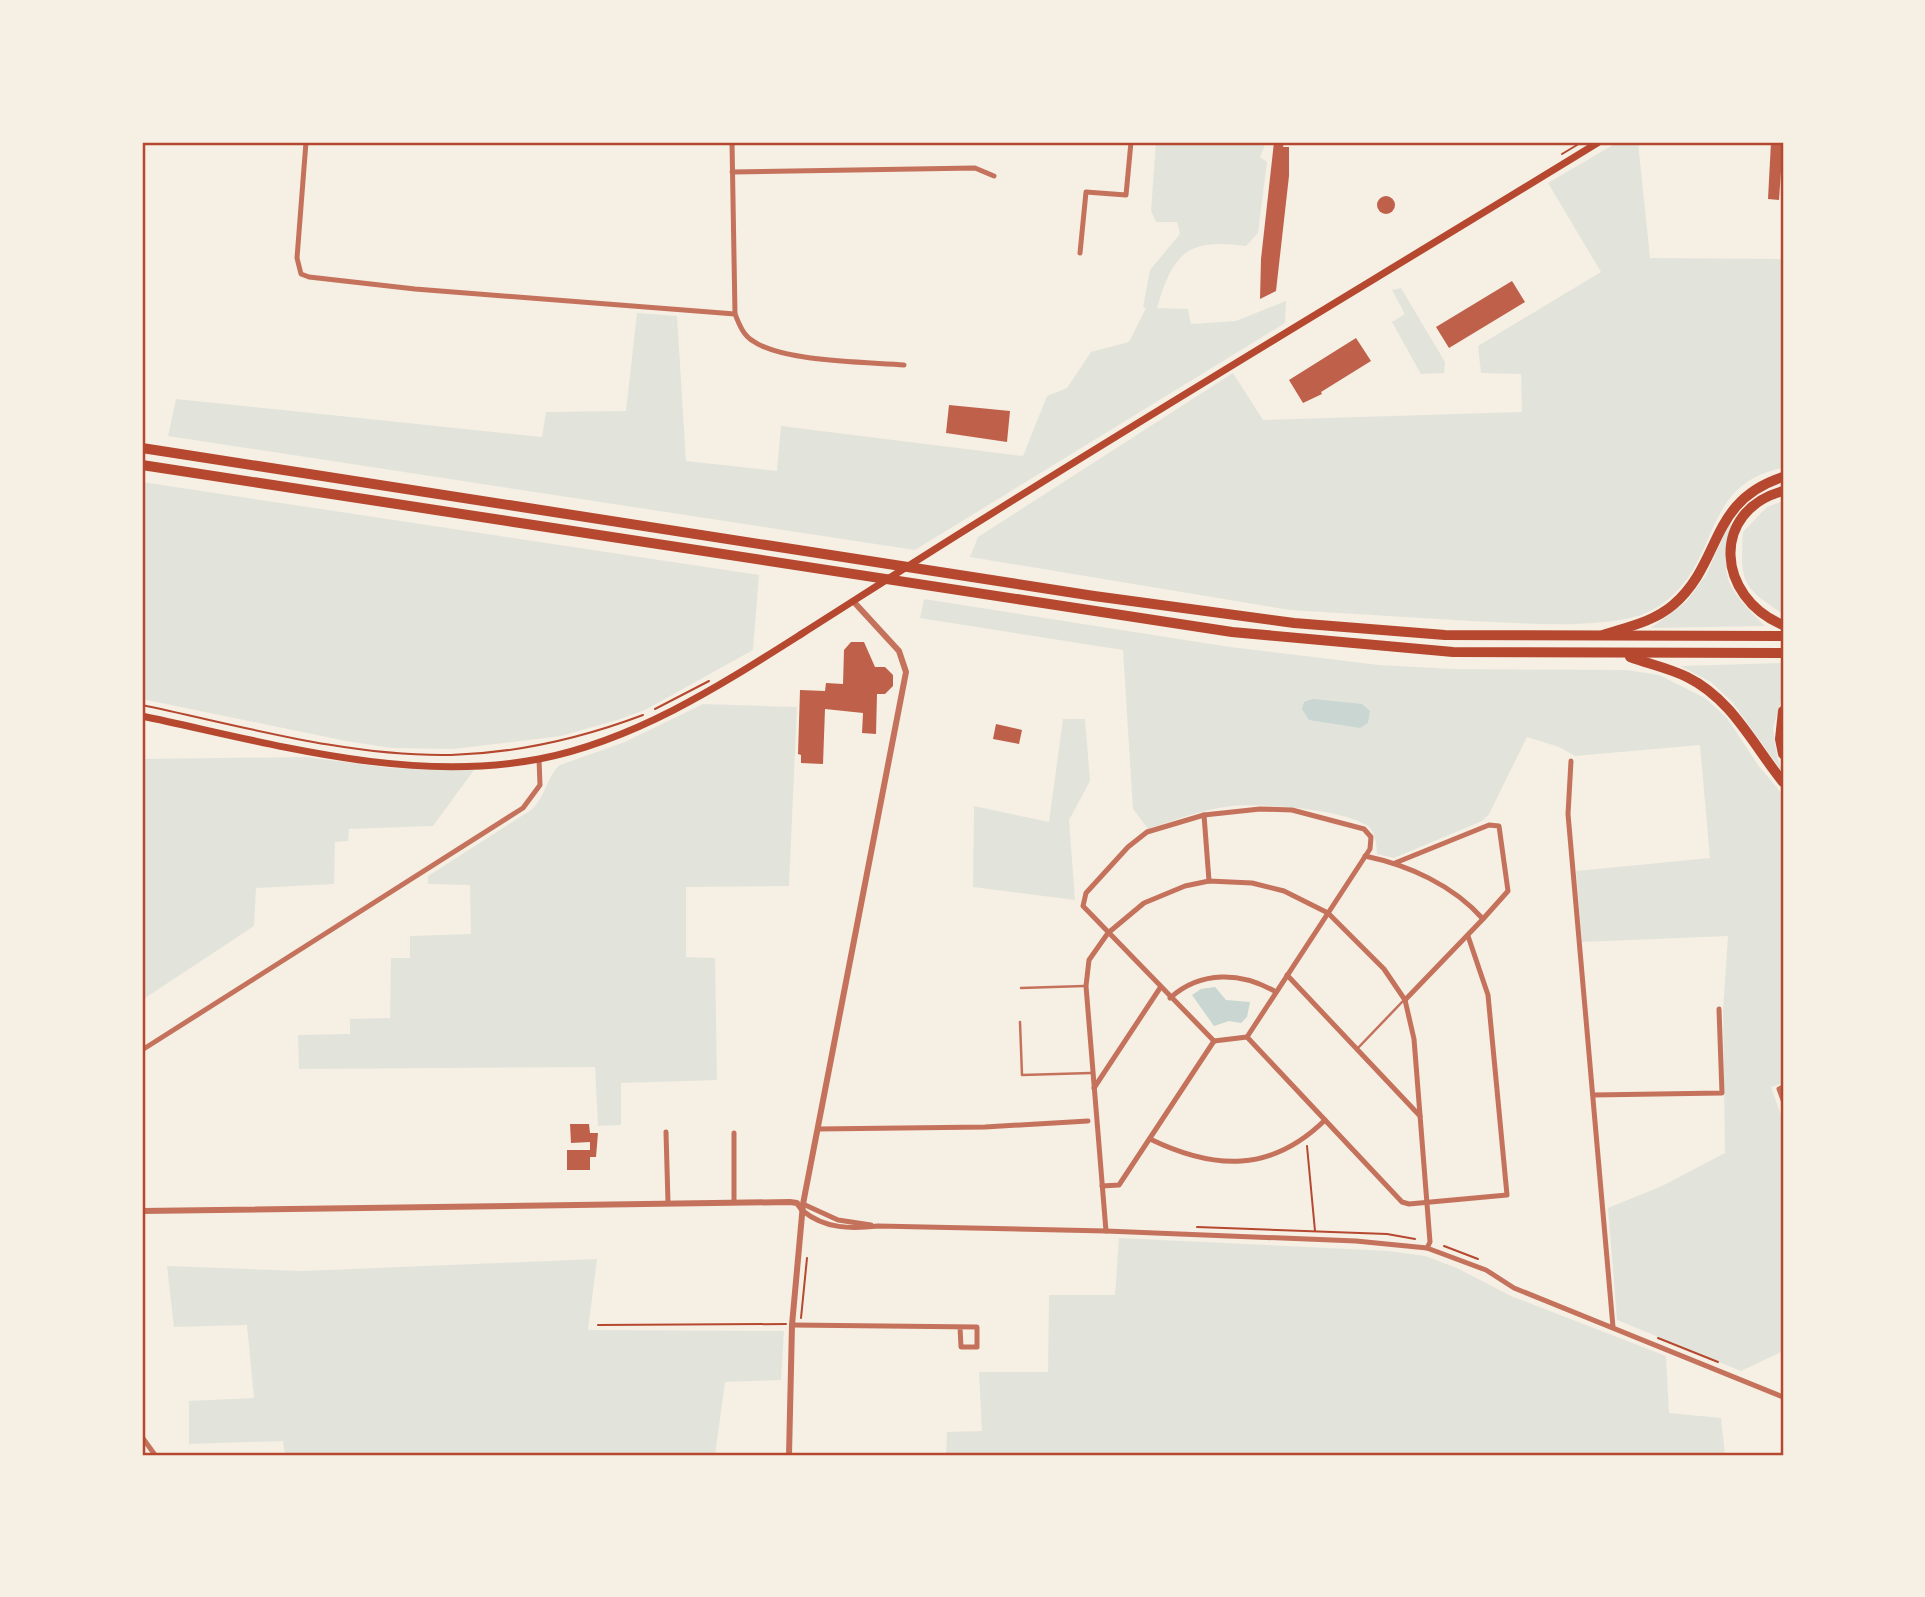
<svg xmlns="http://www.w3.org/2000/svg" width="1925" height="1597" font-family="'Sofia Sans Condensed',sans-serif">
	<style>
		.green { fill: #e2e4dc }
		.water { fill: #c9d6d2 }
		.building { fill: #bf614a }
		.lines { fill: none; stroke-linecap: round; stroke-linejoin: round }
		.path { stroke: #b5482f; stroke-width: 2 }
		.service { stroke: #c5725c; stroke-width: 2.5 }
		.minor { stroke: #c5725c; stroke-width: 5 }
		.tertiary { stroke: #c5725c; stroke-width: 6 }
		.secondary { stroke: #b5482f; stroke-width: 7 }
		.motorway { stroke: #b5482f; stroke-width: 10 }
		.neatline { fill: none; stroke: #b5482f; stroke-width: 2.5 }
	</style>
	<rect width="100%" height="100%" fill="#f6efe4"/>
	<!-- green -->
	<g class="green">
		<path d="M1156 142H1266L1260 157 1267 162 1258 233 1246 246C1187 238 1173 253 1157 308L1188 309 1191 324 1236 321 1286 301 1285 323 915 550 168 436 176 399 542 437 546 412 626 411 637 313 677 316 686 461 777 471 781 426 1023 456 1047 396 1067 388 1091 352 1129 342 1146 308 1143 307 1150 270 1180 234 1177 222H1156L1151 211Z"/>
		<path d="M1618 142H1638L1650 258 1783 259V468C1705 483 1719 553 1673 595 1661 607 1643 616 1626 619 1576 628 1522 623 1471 621 1411 617 1351 614 1290 610L970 557 978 537 1233 373 1263 420 1522 412 1521 374 1481 373 1478 346 1601 272 1548 183Z"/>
		<path d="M1401 288 1445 362 1444 373 1421 374 1392 322 1405 314 1392 290Z"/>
		<path d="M142 482 759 575 753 650 645 710 617 720 561 736 453 749 391 748 346 741 142 699Z"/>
		<path d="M1783 501V614C1741 586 1740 582 1743 532L1767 507Z"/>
		<path d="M1729 524 1732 525C1718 580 1728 588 1765 626L1651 628 1687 601 1706 575Z"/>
		<path d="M924 599 1230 647 1379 665 1453 669 1627 670 1659 675 1705 698 1727 718 1758 765 1783 795V1083L1771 1087 1783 1121V1351L1741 1371 1617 1320 1608 1208 1662 1186 1725 1153 1723 1010 1728 936 1582 942 1576 871 1710 858 1700 745 1575 756 1559 747 1527 737 1489 814 1482 821 1394 858 1377 854C1376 843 1376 831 1366 825 1340 809 1262 803 1232 806 1203 809 1176 820 1148 829L1133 809 1123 650 920 618Z"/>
		<path d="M1783 663V694L1773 728 1777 756 1783 773 1733 703 1711 682 1680 666Z"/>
		<path d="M703 704 797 707 789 886 686 887V957L715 958 717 1080 621 1083V1125L598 1126 595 1067 299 1069 298 1035 350 1034V1019L390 1018 391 958H410V936L471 934 470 885 428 884V876L531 810C546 797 546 777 560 765L625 742Z"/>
		<path d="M1063 719H1085L1090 781 1069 820 1075 900 973 887 974 806 1049 822Z"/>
		<path d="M306 757 390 768 474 770 433 826 349 829 348 841 335 842 334 884 256 888 254 926 142 1000V759Z"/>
		<path d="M1119 1238 1389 1251 1425 1256 1457 1268 1511 1296 1666 1356 1669 1413 1721 1418 1725 1455H946L947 1432 982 1431 979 1372H1048L1049 1295H1115Z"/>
		<path d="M597 1259 588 1330 784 1331 781 1380 725 1382 715 1455H285L283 1441 189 1444V1401L254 1398 247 1325 174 1327 167 1266 303 1271Z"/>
	</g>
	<!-- water -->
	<g class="water">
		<path d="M1313 699 1362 704 1370 711 1368 723 1360 728 1309 720 1302 709 1304 702Z"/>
		<path d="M1215 987 1226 1000 1250 1002 1247 1017 1241 1023 1229 1021 1214 1026 1192 995 1201 989Z"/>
	</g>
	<!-- building -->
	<g class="building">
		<path d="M1274 142 1284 143 1283 147H1289V176L1276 291 1260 299 1261 259Z"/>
		<path d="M1771 142H1783L1779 200 1768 199Z"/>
		<circle cx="1386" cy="205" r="9"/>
		<path d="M1512 281 1525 302 1449 348 1436 327Z"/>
		<path d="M1356 338 1371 361 1321 392 1322 394 1303 403 1289 380Z"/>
		<path d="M949 405 1010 411 1007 442 946 433Z"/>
		<path d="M851 642H864L875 667H885L893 675V686L885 694H877L876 734 862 733 863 713 825 709 823 764 801 763V755L798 754 800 690 825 691 826 683 843 684 844 650Z"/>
		<path d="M996 724 1022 730 1019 744 993 739Z"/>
		<path d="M570 1124H589L590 1133H598L596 1157H590V1170H567V1150H590V1142L571 1143Z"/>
	</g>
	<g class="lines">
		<!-- path -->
		<g class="path">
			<path d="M1562 154 1582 142"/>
			<path d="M142 705C242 726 348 757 451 755 518 753 582 738 643 715"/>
			<path d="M655 709 709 681"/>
			<path d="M1307 1146 1315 1231"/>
			<path d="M1197 1227 1387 1234 1415 1239"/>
			<path d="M1444 1246 1478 1259"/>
			<path d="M801 1318 807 1258"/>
			<path d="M598 1325 786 1324"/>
			<path d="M1658 1338 1718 1362"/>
		</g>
		<!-- service -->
		<g class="service">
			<path d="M1021 988 1084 986"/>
			<path d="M1020 1022 1022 1075 1091 1073"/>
			<path d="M1357 1049 1403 1001"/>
		</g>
		<!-- minor -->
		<g class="minor">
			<path d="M306 142 297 258 301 274 309 277 415 289 735 314"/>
			<path d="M732 142 735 314C739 324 743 335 753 341 782 362 866 362 904 365"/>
			<path d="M732 172 975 168 994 176"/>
			<path d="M1080 253 1086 192 1126 195 1131 142"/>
			<path d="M1571 761 1568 814 1613 1327"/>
			<path d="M1204 815 1209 881"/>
			<path d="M1365 856C1408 865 1453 885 1483 919L1508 891 1499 826 1489 825 1395 863"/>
			<path d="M1287 975 1420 1116"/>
			<path d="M1170 998C1201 970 1242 972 1276 992"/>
			<path d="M1405 1000 1483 919"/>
			<path d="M1247 1037 1402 1202 1409 1204 1507 1195 1488 995 1468 936"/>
			<path d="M1214 1041 1083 906 1086 893 1128 847 1147 832 1204 815 1260 809 1292 810 1364 829 1371 837 1370 849 1247 1037"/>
			<path d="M1214 1041 1247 1037"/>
			<path d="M142 1050 523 808 540 785 539 759"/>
			<path d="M1783 1087 1779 1089 1783 1100"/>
			<path d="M1094 1088 1160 988"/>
			<path d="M1593 1095 1722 1093 1719 1009"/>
			<path d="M818 1129 985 1127 1088 1121"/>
			<path d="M666 1132 668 1203"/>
			<path d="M1150 1139C1214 1170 1271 1173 1325 1120"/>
			<path d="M1102 1186 1119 1185 1214 1041"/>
			<path d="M734 1202V1133"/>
			<path d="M803 1204 838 1220 871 1225"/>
			<path d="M803 1211C825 1229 851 1229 878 1226L1106 1231 1356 1241 1427 1248 1486 1270 1514 1288 1783 1397"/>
			<path d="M1106 1231 1086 986 1089 960 1108 933 1144 903 1185 886 1209 881 1252 883 1284 891 1328 913 1384 969 1405 1000 1414 1039 1430 1242 1427 1248"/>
			<path d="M792 1325 977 1327V1347H961L960 1327"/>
			<path d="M142 1437 155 1455"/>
		</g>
		<!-- tertiary -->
		<g class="tertiary">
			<path d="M142 1211 790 1202 797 1203 803 1211"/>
			<path d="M789 1455 792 1325 803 1204 906 672 899 651 853 601"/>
		</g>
		<!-- secondary -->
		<path class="secondary" d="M142 716C270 743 407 784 539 759 636 740 721 685 803 633 866 593 928 553 991 514 1192 388 1397 266 1599 142"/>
		<!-- motorway -->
		<g class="motorway">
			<path d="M142 448 1094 596 1294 623 1445 635 1783 636"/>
			<path d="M142 465 1232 632 1453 652 1783 653"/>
			<path d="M1783 491C1710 511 1716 597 1783 625"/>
			<path d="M1603 635C1627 627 1653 622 1673 605 1723 562 1708 501 1783 477"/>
			<path d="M1630 657C1649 664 1669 668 1687 677 1732 699 1753 745 1783 782"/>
			<path d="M1783 711 1780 739 1783 754"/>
		</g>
	</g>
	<!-- border -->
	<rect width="1925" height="1597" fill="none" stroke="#f6efe4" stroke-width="287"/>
	<rect x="144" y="144" width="1638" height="1310" class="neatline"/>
</svg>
